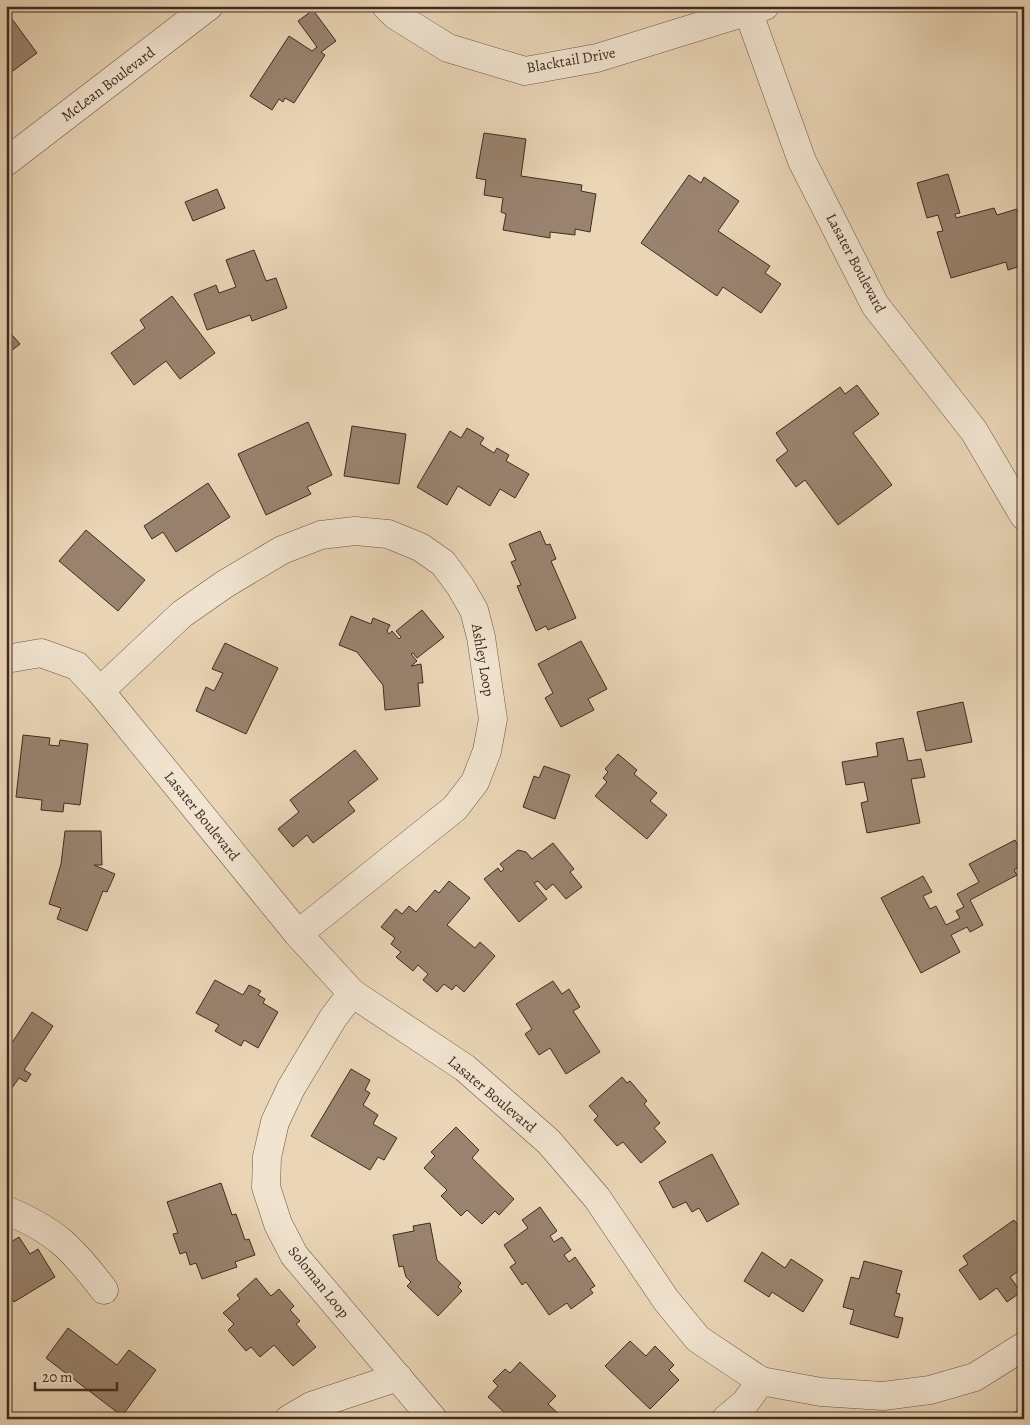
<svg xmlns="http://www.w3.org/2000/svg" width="1030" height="1425" font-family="Alegreya,serif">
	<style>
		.building { fill: #99836f; stroke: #412a20 }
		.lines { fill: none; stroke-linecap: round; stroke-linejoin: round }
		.street-casing { stroke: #6b5546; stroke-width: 29 }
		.street { stroke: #f1e4d0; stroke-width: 28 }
		.labels { text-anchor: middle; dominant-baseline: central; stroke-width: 4; stroke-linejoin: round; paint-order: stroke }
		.street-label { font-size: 15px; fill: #412a20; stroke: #f1e4d0 }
	</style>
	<rect width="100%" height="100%" fill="#ead6b7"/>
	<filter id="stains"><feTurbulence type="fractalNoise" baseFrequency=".004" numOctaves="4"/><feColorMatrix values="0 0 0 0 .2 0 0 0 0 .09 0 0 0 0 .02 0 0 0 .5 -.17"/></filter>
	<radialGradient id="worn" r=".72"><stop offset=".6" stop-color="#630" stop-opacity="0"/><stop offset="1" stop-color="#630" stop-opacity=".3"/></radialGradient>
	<!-- building -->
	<g class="building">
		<path d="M313 10 336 41 321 52 325 55 294 103 285 98 283 102 279 99 272 110 250 96 289 36 312 51 317 47 298 21Z"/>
		<path d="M12 19 37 53 6 76V24Z"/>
		<path d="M484 133 526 139 521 176 582 185 581 191 596 194 590 232 575 229V235L550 232V238L503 230 506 214 501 212 503 198 484 195 486 180 476 178Z"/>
		<path d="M948 174 960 213 955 214 956 218 994 208 997 215 1017 209 1022 226 1024 225V265L1008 270 1006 262 951 278 937 232 943 231 938 215 927 218 917 183Z"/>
		<path d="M689 175 701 183 704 177 739 201 718 231 770 266 765 273 781 284 761 313 723 287 717 296 641 243Z"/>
		<path d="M217 189 225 208 193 221 185 202Z"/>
		<path d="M254 250 266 281 276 278 287 308 252 321 250 315 207 330 194 294 216 285 219 293 236 287 226 260Z"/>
		<path d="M172 296 215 353 180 379 166 361 134 385 111 353 145 328 140 320Z"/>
		<path d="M6 328 20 344 6 355Z"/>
		<path d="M857 385 879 414 853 433 892 485 838 525 805 480 796 487 776 460 788 451 776 433 840 387 845 394Z"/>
		<path d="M308 422 332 475 307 487 311 494 266 515 238 454Z"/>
		<path d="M352 426 406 434 399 484 344 476Z"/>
		<path d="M467 428 484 438 480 444 494 453 497 448 509 455 506 461 529 474 515 498 500 489 490 506 458 486 447 505 417 487 450 431 461 438Z"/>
		<path d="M208 483 230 517 176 552 163 532 152 539 144 526Z"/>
		<path d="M86 530 145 580 118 611 59 561Z"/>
		<path d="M540 531 546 545 550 544 556 559 551 561 576 618 548 630 546 626 536 631 517 586 521 585 511 562 516 560 509 544Z"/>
		<path d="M422 610 444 637 417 658 413 653 411 654 417 661 411 666 421 664 423 683H418L420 706 385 710 383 685 357 652 339 645 351 616 371 624 373 618 390 625 387 631 389 634 392 631 399 639 401 637 396 631Z"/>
		<path d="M581 641 607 689 588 699 594 710 561 727 545 698 553 693 538 664Z"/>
		<path d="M225 643 278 668 246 734 196 711 206 687 214 691 223 673 212 669Z"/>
		<path d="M963 702 972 742 926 751 917 712Z"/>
		<path d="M23 735 50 738 49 745 59 746 60 740 88 744 80 805 64 803 63 812 41 810 42 800 16 797Z"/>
		<path d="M903 738 908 761 921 759 925 777 911 779 920 823 867 833 861 803 868 801 864 782 846 785 842 762 878 756 876 743Z"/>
		<path d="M355 750 378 779 348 802 355 811 313 843 307 835 293 847 278 829 299 812 290 800Z"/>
		<path d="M618 754 637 770 634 774 657 793 650 801 667 815 647 839 595 796 607 782 603 778 608 772 605 769Z"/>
		<path d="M544 766 570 775 555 819 523 807 534 776 539 778Z"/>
		<path d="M65 831H101L102 865H94L115 874 107 892 103 891 87 931 57 919 61 908 49 904 61 864Z"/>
		<path d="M1015 840 1024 857V864L1014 870 1017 875 970 900 983 925 970 932 967 927 951 935 960 952 921 973 881 898 923 876 932 892 923 896 930 909 936 906 946 925 960 918 956 911 964 907 957 894 979 882 969 864Z"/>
		<path d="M553 843 574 869 570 872 582 887 566 899 553 884 546 890 538 881 534 883 547 899 519 922 484 879 498 868 501 872 504 869 500 864 518 850 526 852 532 859Z"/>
		<path d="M449 881 470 898 447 925 475 948 480 942 495 956 464 992 456 985 452 990 444 984 437 992 423 980 428 974 418 965 413 971 396 957 401 952 391 944 395 938 381 927 396 909 402 914 409 906 416 912 435 890 439 893Z"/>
		<path d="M215 980 243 995 249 985 261 991 258 995 265 999 263 1003 278 1012 258 1048 244 1040 241 1046 215 1031 219 1025 196 1013Z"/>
		<path d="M553 981 562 994 569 989 580 1007 573 1011 600 1052 566 1074 550 1048 539 1055 525 1034 532 1029 516 1004Z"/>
		<path d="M32 1012 53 1026 24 1070 31 1074 26 1082 19 1078 7 1095 6 1048 8 1049Z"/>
		<path d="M351 1069 370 1080 365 1090 370 1093 363 1105 378 1115 373 1124 397 1138 384 1160 378 1157 370 1170 311 1136Z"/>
		<path d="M622 1077 627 1083 630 1081 647 1101 644 1104 660 1123 654 1128 666 1142 641 1163 623 1142 617 1146 594 1120 598 1116 589 1106Z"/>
		<path d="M456 1127 479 1150 472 1158 514 1199 499 1215 495 1211 482 1224 467 1210 461 1216 441 1196 447 1190 424 1168 435 1156 431 1152Z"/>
		<path d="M712 1154 739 1204 707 1222 699 1208 692 1212 686 1202 673 1208 659 1182Z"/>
		<path d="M221 1183 232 1215 236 1214 245 1240 249 1239 255 1255 235 1262 237 1267 202 1279 196 1263 190 1265 186 1252 180 1254 173 1234 178 1233 167 1202Z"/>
		<path d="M540 1207 557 1231 550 1236 554 1242 562 1237 571 1250 564 1255 569 1262 575 1257 595 1286 590 1289 593 1293 571 1309 567 1303 549 1315 526 1282 522 1285 510 1267 516 1263 504 1245 528 1228 522 1220Z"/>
		<path d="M1014 1220 1024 1233V1267L1010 1277 1021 1292 1007 1302 997 1288 980 1300 959 1270 968 1264 963 1256Z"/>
		<path d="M430 1223 437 1260 461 1283 458 1287 462 1291 438 1316 407 1286 411 1282 406 1277 403 1266 399 1267 393 1235 414 1231 413 1226Z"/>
		<path d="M19 1237 30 1254 38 1249 55 1277 14 1302 6 1290V1245Z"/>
		<path d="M762 1252 785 1268 791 1259 823 1280 803 1312 772 1292 769 1297 744 1281Z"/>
		<path d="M864 1261 902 1271 896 1293 900 1294 894 1316 903 1318 898 1338 850 1324 854 1310 843 1307 851 1277 859 1279Z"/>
		<path d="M256 1278 271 1296 279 1289 294 1306 290 1310 300 1321 296 1324 316 1347 293 1366 274 1345 260 1357 251 1347 246 1351 228 1330 234 1324 223 1313 240 1299 237 1295Z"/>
		<path d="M68 1328 117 1365 129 1350 156 1370 122 1416 46 1358Z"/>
		<path d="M630 1341 646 1356 655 1346 674 1365 669 1370 679 1380 650 1409 605 1366Z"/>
		<path d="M520 1362 556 1396 548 1404 564 1419H503L507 1415 488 1397 498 1386 493 1381 505 1369 510 1373Z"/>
		<path d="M1024 1408V1419H1002Z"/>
	</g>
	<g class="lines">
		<defs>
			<g id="street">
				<path d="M386 6 395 15 448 48 525 71 597 58 765 6"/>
				<path d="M748 11 802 161 875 305 974 431 1024 516"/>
				<path d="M6 162 209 6"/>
				<path d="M6 659 41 653 77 666 100 691 298 934 352 993 465 1068 549 1142 597 1198 666 1300 698 1339 761 1381 821 1392 883 1396 930 1390 975 1377 1024 1346"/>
				<path d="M100 691 182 614 225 584 282 550 321 535 355 531 388 534 420 547 443 563 460 586 474 610 481 637 493 719 487 751 475 782 455 808 298 934"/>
				<path d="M352 993 333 1018 291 1088 275 1122 267 1157 266 1187 278 1224 294 1255 433 1419"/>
				<path d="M6 1210C56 1231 72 1248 104 1290"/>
				<path d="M289 1419 311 1406 398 1377"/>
				<path d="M726 1419 745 1403 761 1381"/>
			</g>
		</defs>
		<!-- street casing -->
		<use href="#street" class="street-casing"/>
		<!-- street -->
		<use href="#street" class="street"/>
	</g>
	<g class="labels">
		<!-- street labels -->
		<g class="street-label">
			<text transform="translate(571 60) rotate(-10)">Blacktail Drive</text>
			<text transform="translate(108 84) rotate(-37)">McLean Boulevard</text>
			<text transform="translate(856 263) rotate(62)">Lasater Boulevard</text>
			<text transform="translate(483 660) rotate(80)">Ashley Loop</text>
			<text transform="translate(202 816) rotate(51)">Lasater Boulevard</text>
			<text transform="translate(492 1094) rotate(40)">Lasater Boulevard</text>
			<text transform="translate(319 1282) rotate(51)">Soloman Loop</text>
		</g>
	</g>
	<!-- margin -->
	<rect width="1030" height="1425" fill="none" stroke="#ead6b7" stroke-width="25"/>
	<rect x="8" y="8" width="1015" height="1410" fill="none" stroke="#412a20" stroke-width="2.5"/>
	<rect x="12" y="12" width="1005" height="1400" fill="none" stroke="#412a20"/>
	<!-- scale -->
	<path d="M35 1382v8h82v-8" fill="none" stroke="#412a20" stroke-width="2.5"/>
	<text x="42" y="1382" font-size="15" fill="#412a20" stroke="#f1e4d0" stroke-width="4" paint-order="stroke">20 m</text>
	<rect width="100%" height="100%" filter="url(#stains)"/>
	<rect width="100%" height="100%" fill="url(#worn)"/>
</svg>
